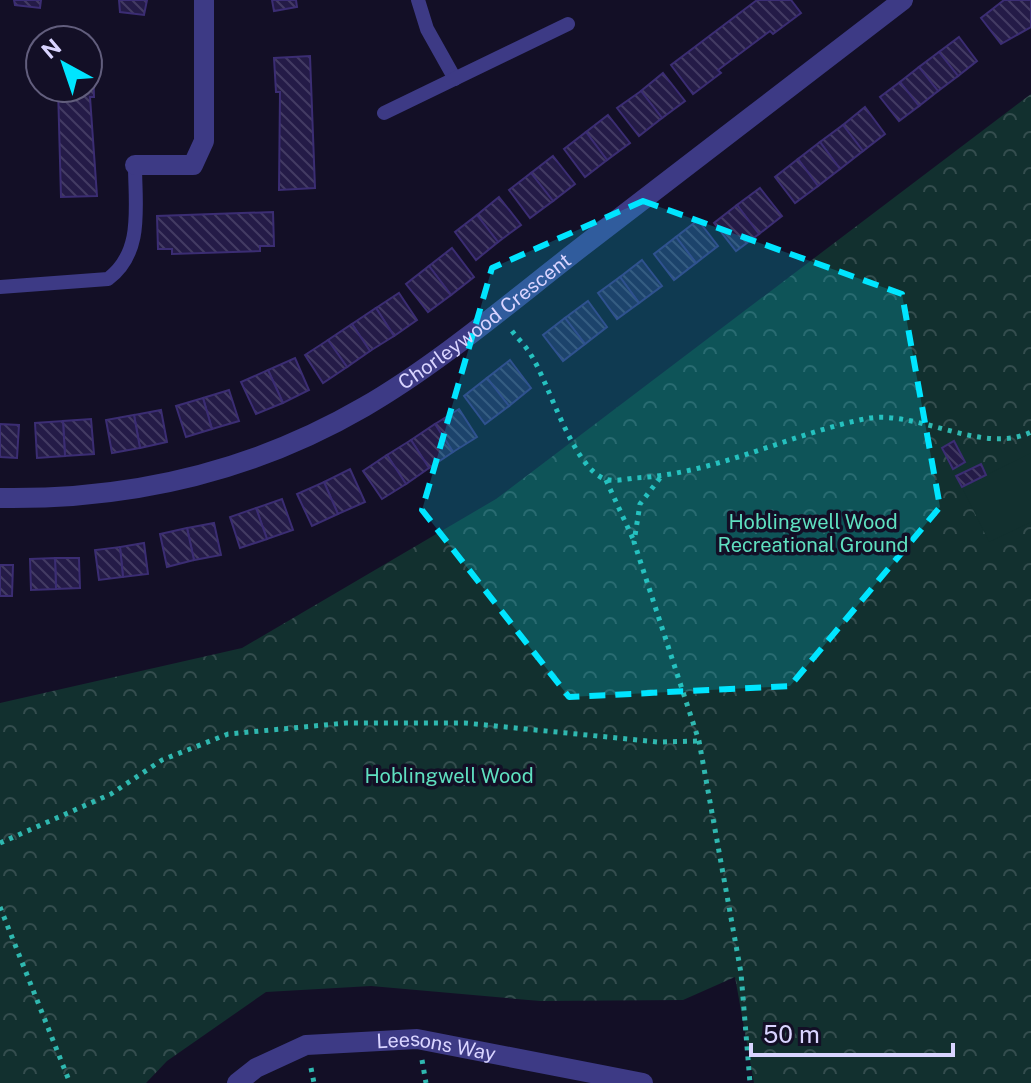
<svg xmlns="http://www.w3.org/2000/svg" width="1031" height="1083" font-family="'Public Sans',sans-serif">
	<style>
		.forest { fill: url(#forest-crowns) }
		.pitch { fill: #12302f }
		.building { fill: url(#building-back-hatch); stroke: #3b2d73; stroke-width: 2 }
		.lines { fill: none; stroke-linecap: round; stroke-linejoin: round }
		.path { stroke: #2fb8b0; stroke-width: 5; stroke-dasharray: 4 6; stroke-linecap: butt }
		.lane { stroke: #3d3a85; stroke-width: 14 }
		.street { stroke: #3d3a85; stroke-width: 20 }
		.marked { fill: #00e5ff; fill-opacity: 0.2; stroke: #00e5ff; stroke-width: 6; stroke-dasharray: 16 10; stroke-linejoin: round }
		.labels { text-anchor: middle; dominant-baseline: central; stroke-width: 7; stroke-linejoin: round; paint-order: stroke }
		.street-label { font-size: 20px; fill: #d9d4ff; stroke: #130f26 }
		.park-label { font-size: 20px; fill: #5fe0c0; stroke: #130f26 }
	</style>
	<defs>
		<pattern id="forest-crowns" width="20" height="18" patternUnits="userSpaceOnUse" patternTransform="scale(2)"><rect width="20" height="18" fill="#12302f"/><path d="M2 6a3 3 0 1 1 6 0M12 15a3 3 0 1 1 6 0" fill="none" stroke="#344d4e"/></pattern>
		<pattern id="building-back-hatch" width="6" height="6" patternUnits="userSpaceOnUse" patternTransform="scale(2)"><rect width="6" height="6" fill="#241b47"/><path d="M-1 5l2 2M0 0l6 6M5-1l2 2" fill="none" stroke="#433b63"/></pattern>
	</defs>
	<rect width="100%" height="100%" fill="#130f26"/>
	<!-- forest -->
	<path class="forest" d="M1031 94V1083H754L735 977 683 1000 540 1001 371 986 266 992 167 1061 146 1083H0V703L242 648 496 499Z"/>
	<!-- pitch -->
	<path class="pitch" d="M1031 453V522L989 542 962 487Z"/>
	<!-- building -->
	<g class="building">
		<path d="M14 0H41L40 8 15 5Z"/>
		<path d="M119 0H147L144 15 120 12Z"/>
		<path d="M272 0H296L297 7 274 11Z"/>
		<path d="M757 0H791L801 13 773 34 770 31 718 70 721 73 693 94 671 65Z"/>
		<path d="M1004 0H1031V27L1001 44 981 18Z"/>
		<path d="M959 37 977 61 958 76 939 52Z"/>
		<path d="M939 52 958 76 938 91 919 67Z"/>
		<path d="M310 56 315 188 279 190 280 92H276L274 58Z"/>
		<path d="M88 62H93L94 97H90L97 196 61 197 58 88H88Z"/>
		<path d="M919 67 938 91 919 106 900 82Z"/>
		<path d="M663 73 685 101 662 118 641 91Z"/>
		<path d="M900 82 919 106 899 121 880 97Z"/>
		<path d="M641 91 662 118 639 136 617 108Z"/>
		<path d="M865 107 885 134 863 151 843 125Z"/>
		<path d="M608 115 630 143 607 160 586 132Z"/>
		<path d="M843 125 863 151 840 169 820 142Z"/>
		<path d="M586 132 607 160 585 177 564 149Z"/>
		<path d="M820 142 840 169 818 186 798 159Z"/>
		<path d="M553 156 575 184 553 201 531 173Z"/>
		<path d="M798 159 818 186 795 203 775 177Z"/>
		<path d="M531 173 553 201 530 218 509 190Z"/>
		<path d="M760 188 782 216 759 234 737 205Z"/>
		<path d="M499 197 521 225 498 242 477 215Z"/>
		<path d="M737 205 759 234 736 251 714 223Z"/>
		<path d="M273 212 274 246H260V251L172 254V249H158L157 216Z"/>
		<path d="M477 215 498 242 476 260 455 232Z"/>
		<path d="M698 220 718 246 696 263 676 237Z"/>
		<path d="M676 237 696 263 674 280 654 254Z"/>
		<path d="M452 248 474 277 451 295 429 266Z"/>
		<path d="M642 260 662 286 639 303 620 277Z"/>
		<path d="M429 266 451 295 428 312 406 284Z"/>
		<path d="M620 277 639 303 617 319 598 293Z"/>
		<path d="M399 293 417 320 394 336 376 308Z"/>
		<path d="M588 301 607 327 585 344 565 318Z"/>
		<path d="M376 308 394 336 370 351 352 324Z"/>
		<path d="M565 318 585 344 563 361 543 335Z"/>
		<path d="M352 324 370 351 347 367 328 340Z"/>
		<path d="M328 340 347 367 323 383 305 355Z"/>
		<path d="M295 358 309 390 283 403 268 370Z"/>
		<path d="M510 360 531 388 509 406 487 378Z"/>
		<path d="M268 370 283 403 256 414 241 382Z"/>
		<path d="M487 378 509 406 485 424 464 396Z"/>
		<path d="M229 390 239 421 212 429 203 398Z"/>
		<path d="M203 398 212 429 186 437 176 406Z"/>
		<path d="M459 409 477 437 453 452 435 424Z"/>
		<path d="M161 410 167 442 140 448 134 415Z"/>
		<path d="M134 415 140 448 112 453 106 420Z"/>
		<path d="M91 419 94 454 65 456 63 421Z"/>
		<path d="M63 421 65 456 37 458 35 423Z"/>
		<path d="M0 424 19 425 17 458 0 457Z"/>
		<path d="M435 424 453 452 429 468 411 440Z"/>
		<path d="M411 440 429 468 406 484 387 455Z"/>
		<path d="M954 441 965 462 953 469 942 448Z"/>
		<path d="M387 455 406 484 382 499 363 471Z"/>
		<path d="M981 464 986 475 962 487 956 476Z"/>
		<path d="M350 469 365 502 338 514 324 482Z"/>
		<path d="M324 482 338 514 312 526 297 494Z"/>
		<path d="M282 499 293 530 267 539 256 508Z"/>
		<path d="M256 508 267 539 240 548 230 517Z"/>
		<path d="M214 523 221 555 194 560 187 528Z"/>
		<path d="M187 528 194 560 167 567 160 534Z"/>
		<path d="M144 543 148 574 123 577 120 547Z"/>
		<path d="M120 547 123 577 99 580 95 550Z"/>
		<path d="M55 558H79L80 588 56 589Z"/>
		<path d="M55 558 56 589 31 590 30 559Z"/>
		<path d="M0 565H13L12 596H0Z"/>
	</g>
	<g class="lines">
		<!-- path -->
		<g class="path">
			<path d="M512 331C518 339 526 346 531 355 549 383 573 468 605 479 613 482 626 479 635 478 715 474 787 435 864 419 916 408 982 456 1031 432"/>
			<path d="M660 478 640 504 634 542 699 741 741 973 750 1083"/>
			<path d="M606 480 634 541"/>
			<path d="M0 843 111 794 162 760 228 734 346 723H465L658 742 699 741"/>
			<path d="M0 907 70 1083"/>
			<path d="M422 1060 426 1083"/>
			<path d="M311 1068 314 1083"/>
		</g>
		<!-- lane -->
		<g class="lane">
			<path d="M418 0 427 29 455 79"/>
			<path d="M384 113 568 24"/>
			<path d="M0 287 108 279C144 252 135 206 135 165"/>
		</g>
		<!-- street -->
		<g class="street">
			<path d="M135 165H193L204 141V0"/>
			<path id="s1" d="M0 498C129 500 252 472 364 407 442 362 520 294 592 239 696 159 799 80 903 0"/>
			<path id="s2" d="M237 1083 256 1068 306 1045 417 1039 643 1083"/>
		</g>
	</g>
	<!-- marked area -->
	<path class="marked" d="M643 201 902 294 940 507 790 686 569 697 422 510 492 268Z"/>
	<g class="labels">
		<!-- street labels -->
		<g class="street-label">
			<text stroke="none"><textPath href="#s1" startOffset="528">Chorleywood Crescent</textPath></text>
			<text stroke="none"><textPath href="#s2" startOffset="210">Leesons Way</textPath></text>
		</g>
		<!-- park labels -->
		<g class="park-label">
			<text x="813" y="522">Hoblingwell Wood<tspan x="813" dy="23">Recreational Ground</tspan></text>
			<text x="449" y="776">Hoblingwell Wood</text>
		</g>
	</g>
	<!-- north arrow -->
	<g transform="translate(64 64) rotate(320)"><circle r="38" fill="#130f26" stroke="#625e7d" stroke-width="2"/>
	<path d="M0-6L14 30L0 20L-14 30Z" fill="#00e5ff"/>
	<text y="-12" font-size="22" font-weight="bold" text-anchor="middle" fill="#d9d4ff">N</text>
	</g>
	<!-- scale -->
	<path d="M751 1043v12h202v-12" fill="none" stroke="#d9d4ff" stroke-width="4"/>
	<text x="763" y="1043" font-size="24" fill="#d9d4ff" stroke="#130f26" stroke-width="6" paint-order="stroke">50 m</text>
</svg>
